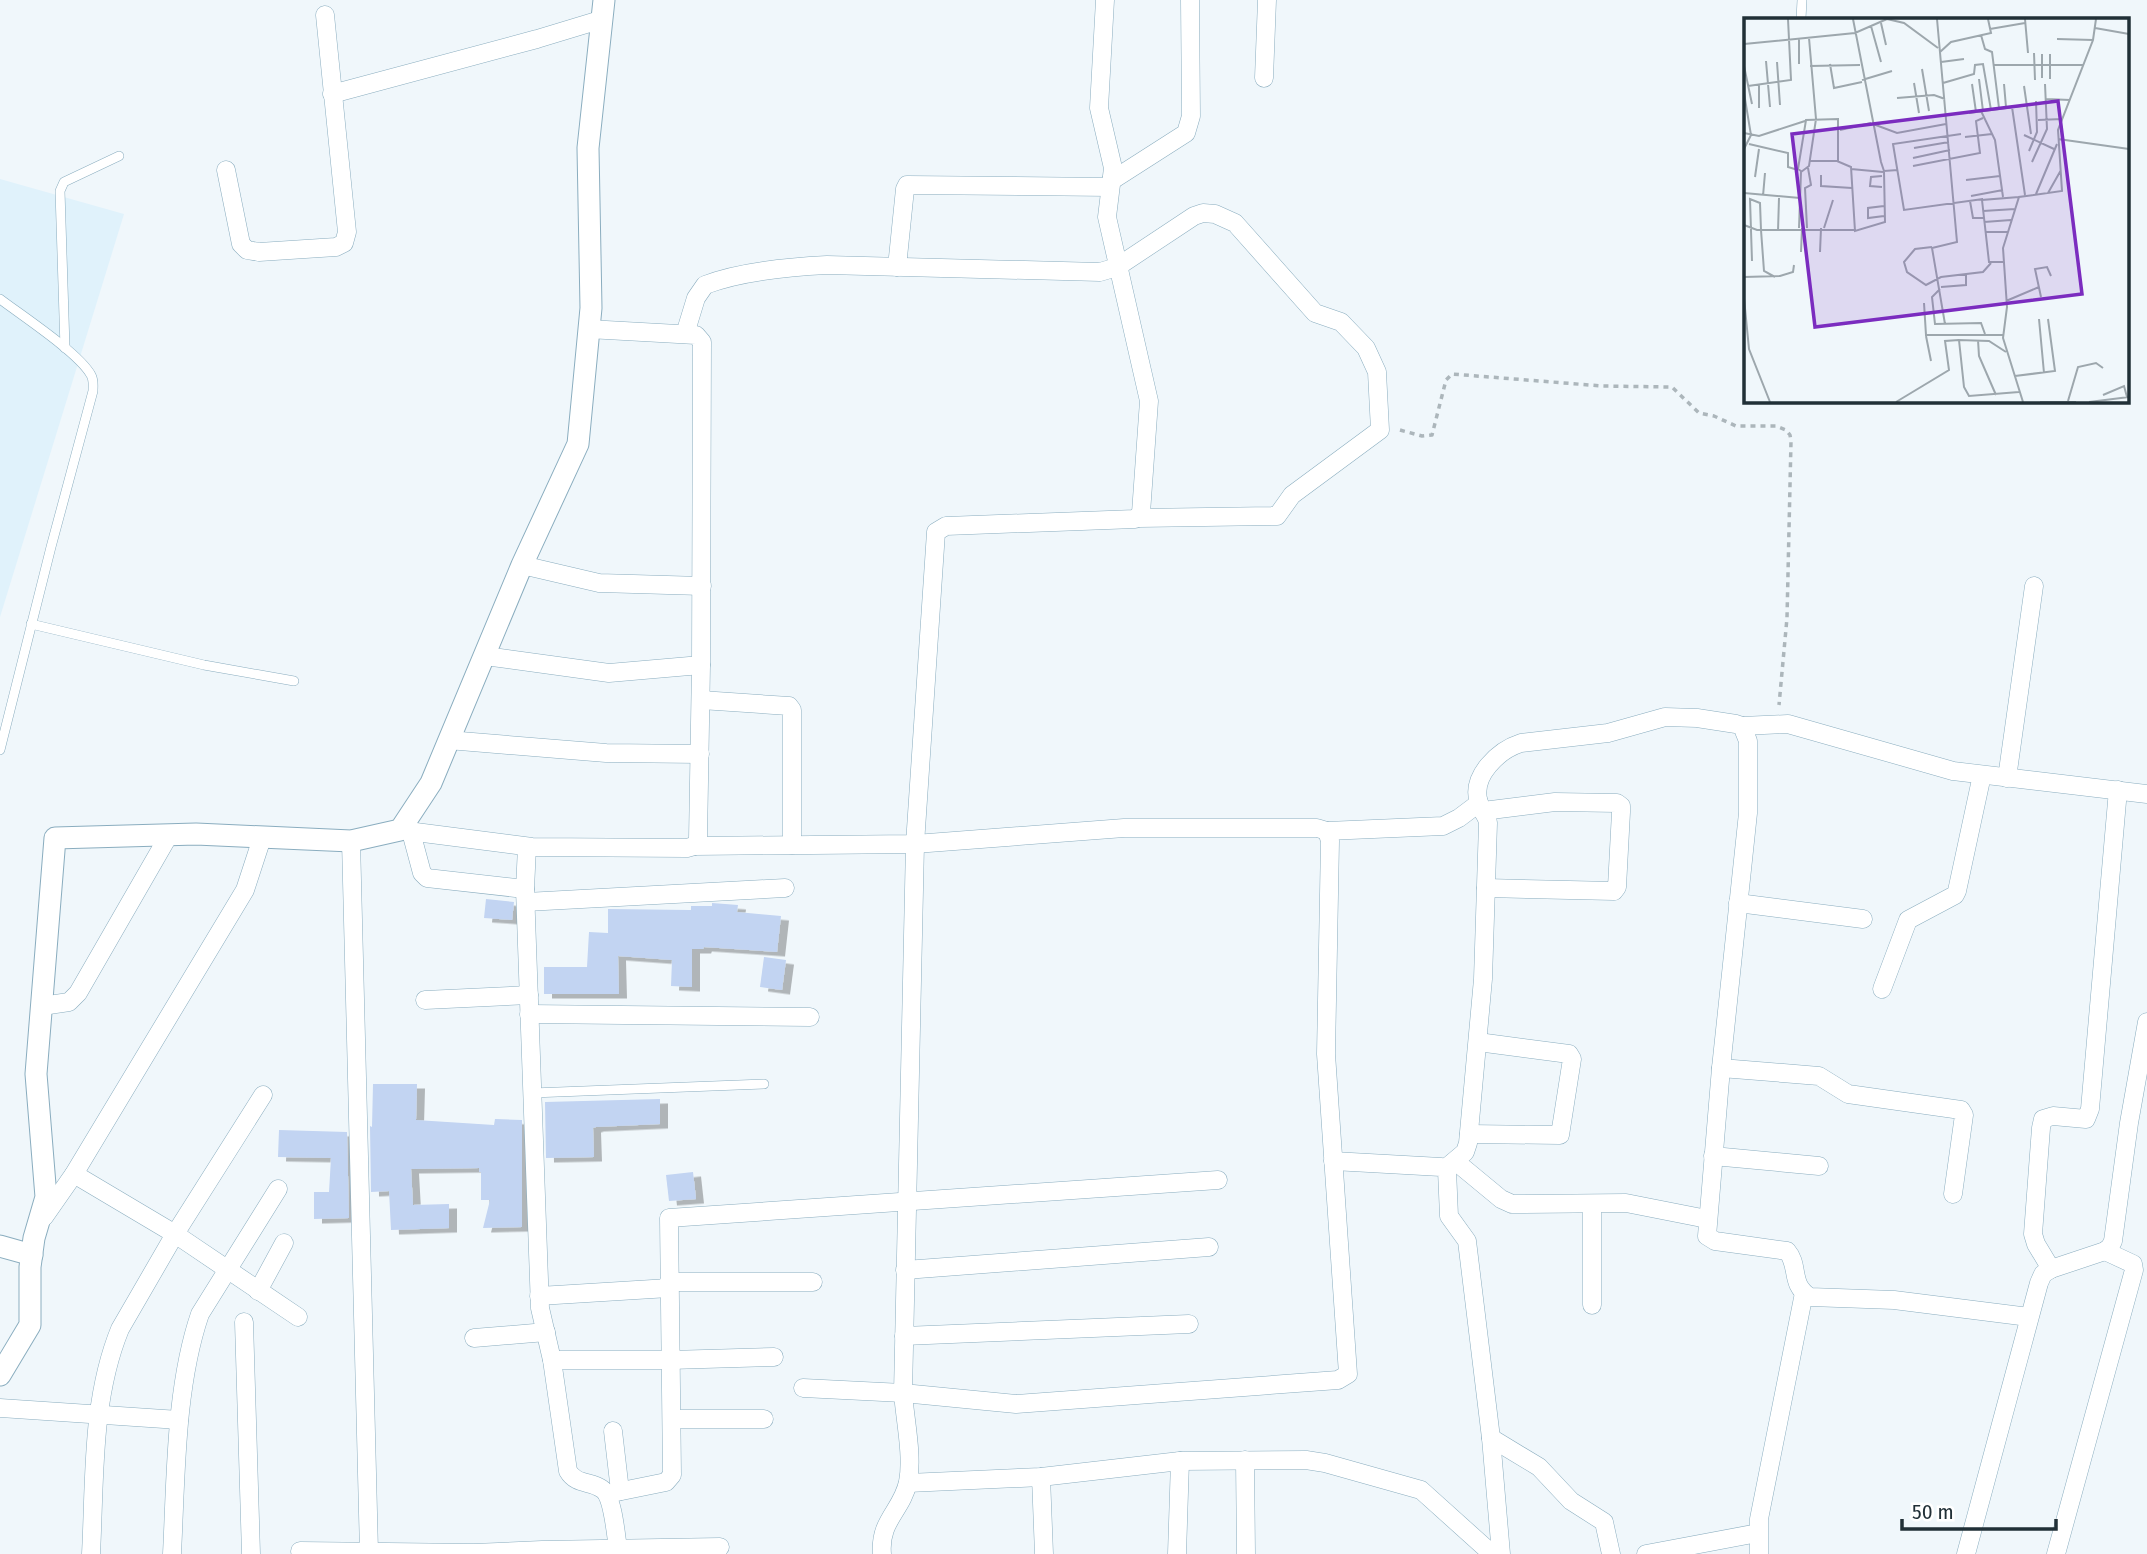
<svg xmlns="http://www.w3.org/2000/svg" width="2147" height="1554" font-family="'Fira Sans Condensed',sans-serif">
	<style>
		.built { fill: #e0f2fb }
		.building { fill: #c2d4f2; filter: url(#shadow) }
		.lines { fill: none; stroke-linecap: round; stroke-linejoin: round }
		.service-casing { stroke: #8aadbf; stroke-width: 10 }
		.minor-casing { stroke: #8aadbf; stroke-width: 19 }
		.tertiary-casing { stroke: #8aadbf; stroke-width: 23 }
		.path { stroke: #acb6bb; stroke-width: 3.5; stroke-dasharray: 5 5; stroke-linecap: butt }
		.service { stroke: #fff; stroke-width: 9 }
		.minor { stroke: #fff; stroke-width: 18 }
		.tertiary { stroke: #fff; stroke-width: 21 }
		.inset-road { fill: none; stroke: #9da7ad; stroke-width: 2 }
		.view { fill: #7b2cbf; fill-opacity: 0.15; stroke: #7b2cbf; stroke-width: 3.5 }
		.inset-edge { fill: none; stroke: #213037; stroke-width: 3.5 }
	</style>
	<defs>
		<filter id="shadow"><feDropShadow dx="8" dy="4.5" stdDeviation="0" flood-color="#0004"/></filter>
	</defs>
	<rect width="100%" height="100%" fill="#f0f7fb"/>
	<!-- built -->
	<path class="built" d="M0 179 124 214 0 617Z"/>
	<!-- building -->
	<g class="building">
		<path d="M486 899 514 902 512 920 484 918Z"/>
		<path d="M712 903 738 905 737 912 781 916 777 952 704 947 703 949H692V987L671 986 672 960 618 956 619 994H544V967H587L589 932 608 933V909L691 910V906H712Z"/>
		<path d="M764 957 786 960 782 990 760 987Z"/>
		<path d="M373 1084H417L416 1120 494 1125 495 1119 522 1120V1227L483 1228 490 1200H481V1172H479V1168L411 1169 413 1205 449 1204V1228L391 1230 389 1191 371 1192 370 1126 372 1127Z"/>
		<path d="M660 1099V1124L596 1127 593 1128 594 1157 546 1158 545 1102Z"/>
		<path d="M279 1130 347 1132 349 1218 314 1219V1192H329L331 1158 278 1157Z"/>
		<path d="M693 1172 696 1199 669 1201 666 1175Z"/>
	</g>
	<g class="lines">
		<defs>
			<g id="service">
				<path d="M1801 19 1802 0"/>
				<path d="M0 299C21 315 79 353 91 375 94 380 93 385 93 391L51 547 0 750"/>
				<path d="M65 348 60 191 64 182 119 156"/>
				<path d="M31 624 204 665 294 681"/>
				<path d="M532 1093 764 1084"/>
			</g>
			<g id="minor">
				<path d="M1264 78 1267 0"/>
				<path d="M332 94 537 39 603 19"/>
				<path d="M226 170 241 244 247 250 259 252 336 247 344 243 347 232 325 15"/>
				<path d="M1111 181 1186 133 1191 116 1190 0"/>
				<path d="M897 267 905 189 907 185 1110 187"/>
				<path d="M685 334 696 298 705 285C741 271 788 267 827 265L1100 272 1117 267 1194 216 1203 213 1215 214 1235 223 1315 313 1341 322 1366 348 1377 372 1380 430 1292 495 1277 516 1139 518"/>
				<path d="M522 565 599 583 702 586"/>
				<path d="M485 656 609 673 701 665"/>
				<path d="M701 700 789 706 792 710V845"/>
				<path d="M1742 726 1788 724 1953 771 2147 794"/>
				<path d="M448 740 606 753 700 754"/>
				<path d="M2007 778 2034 586"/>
				<path d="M1483 811 1555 802 1617 803 1621 806V812L1617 887 1614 891 1486 888"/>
				<path d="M400 830 532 847 687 848 694 846 698 840 701 665 702 342 696 335 588 329"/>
				<path d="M1327 831 1443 826 1459 818 1479 803"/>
				<path d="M411 832 422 873 427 878 525 889"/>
				<path d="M351 841 369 1552"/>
				<path d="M694 846 915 844 1124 828H1317L1327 831 1330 841 1326 1054 1348 1374 1338 1380 1016 1404 903 1393 803 1388"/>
				<path d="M527 847 525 889 540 1308 552 1360 568 1471C576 1485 591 1481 602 1489 613 1496 616 1536 618 1549"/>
				<path d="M526 902 785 888"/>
				<path d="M1738 903 1863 919"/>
				<path d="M1882 989 1908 920 1955 895 1957 891 1982 775"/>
				<path d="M425 1000 529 995"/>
				<path d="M42 1006 69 1002 78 993 169 835"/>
				<path d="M529 1014 810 1017"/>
				<path d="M1721 1068 1819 1076 1848 1094 1961 1110 1964 1115 1953 1194"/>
				<path d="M1469 1134 1560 1135 1572 1059 1569 1054 1478 1042"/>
				<path d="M1713 1156 1819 1166"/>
				<path d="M1333 1161 1441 1167 1447 1170 1449 1216 1467 1241 1491 1438 1501 1554"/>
				<path d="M1455 1161 1501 1199 1512 1204 1626 1203 1707 1219"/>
				<path d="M1446 1168 1465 1152 1468 1143 1483 979 1488 823C1487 815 1481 811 1479 803 1470 776 1499 750 1521 743L1608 733 1665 717 1697 718 1736 724 1742 726 1748 741V813L1721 1068 1707 1236 1715 1241 1787 1251C1800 1266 1789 1284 1810 1297L1894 1300 2029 1317"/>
				<path d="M74 1174 175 1234 298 1317"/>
				<path d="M1592 1204V1305"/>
				<path d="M44 1217 74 1174 245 890 262 838"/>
				<path d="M2051 1269 2036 1244 2033 1234 2041 1128 2043 1119 2053 1116 2086 1119 2090 1109 2118 790"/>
				<path d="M905 1270 1209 1247"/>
				<path d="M669 1282H813"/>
				<path d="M258 1291 284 1243"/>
				<path d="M539 1296 669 1288"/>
				<path d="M244 1322 251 1554"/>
				<path d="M904 1336 1189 1324"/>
				<path d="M474 1338 546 1332"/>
				<path d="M552 1360H670L774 1357"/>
				<path d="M0 1408 179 1420"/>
				<path d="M672 1419H764"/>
				<path d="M613 1431 620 1491"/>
				<path d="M1491 1438 1539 1467 1571 1501 1604 1522 1611 1554"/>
				<path d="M1245 1460 1246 1554"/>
				<path d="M1041 1477 1044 1554"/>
				<path d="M908 1483 1041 1477 1180 1461 1306 1460 1325 1463 1421 1490 1491 1553"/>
				<path d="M607 1494 666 1482 672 1475 669 1218 1218 1180"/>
				<path d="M300 1551 474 1553 542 1550 720 1547"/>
				<path d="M91 1554C95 1479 91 1400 120 1329L175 1234 263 1095"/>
				<path d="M172 1554C176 1477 175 1387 200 1314L278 1189"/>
				<path d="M882 1554C879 1520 902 1511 908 1482 913 1456 905 1420 903 1393L915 844 936 532 946 526 1135 519 1141 513 1149 401 1107 217 1113 168 1099 108 1105 0"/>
				<path d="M1177 1554 1180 1461"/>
				<path d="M1646 1554 1758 1533"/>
				<path d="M1759 1554V1519L1804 1293"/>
				<path d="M1966 1554 2039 1283 2043 1274 2051 1269 2105 1251 2110 1247 2113 1241 2129 1123 2147 1022"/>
				<path d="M2056 1554 2134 1270 2133 1264 2105 1251"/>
			</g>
			<g id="tertiary">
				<path d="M0 1246 32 1255"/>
				<path d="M0 1375 30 1325V1267L34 1238 46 1197 36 1074 55 838 196 834 351 841 400 830 431 783 522 565 578 444 591 308 588 148 604 0"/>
			</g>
		</defs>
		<!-- service casing -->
		<use href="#service" class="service-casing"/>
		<!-- minor casing -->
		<use href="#minor" class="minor-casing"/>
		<!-- tertiary casing -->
		<use href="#tertiary" class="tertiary-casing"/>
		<!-- path -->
		<path class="path" d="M1400 430 1422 436 1432 435 1446 380 1452 374 1602 386 1672 387 1699 413 1714 416 1736 426H1776L1786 430 1790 435 1791 441 1787 618 1779 705"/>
		<!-- service -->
		<use href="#service" class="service"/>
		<!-- minor -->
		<use href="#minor" class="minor"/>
		<!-- tertiary -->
		<use href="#tertiary" class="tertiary"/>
	</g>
	<!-- overview -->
	<g transform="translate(1744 18)">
		<rect width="385" height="385" fill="#f0f7fb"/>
		<path class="inset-road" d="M109 1 137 144 140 153 154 152M143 1 160 5 194 30M193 1 213 224 188 230 201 306M281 1 284 35M137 5 142 27M127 8 137 44M351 10 385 16M246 11 281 5M237 17 241 31 248 34 255 90M313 21 349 22M0 26 111 15 143 1M196 34 207 24 247 15 244 1M290 35 291 62M298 36V60M22 43 26 89M33 44 36 87M197 44 220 41M55 46V21M86 46 90 70 118 64M250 47H339M0 48 8 86M66 48 116 47M178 51 185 93M235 61 239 93M306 61V36M118 62 148 53M170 65 175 95M199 65 230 56 231 47 239 46 247 92M228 66 232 94M260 66 262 89M15 67V90M4 68 47 62 44 1M280 68 287 116M0 75 7 117 0 131M153 80 190 77 201 81M302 81 326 82M268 89 281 177M237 93 251 122 259 179M225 95 277 88M294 102 318 101M129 106 153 115 202 106M96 112 127 105M0 115 15 118 61 103M217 116 149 126 160 192 239 181M280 117 310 131M221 119 248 116M314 121 385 131M5 126 44 135V149L54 152M170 130 205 124M285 133 293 114 292 83M169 140 206 132M66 143H93L107 149 111 213 141 204 140 153M288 144 303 111 301 66M169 148 236 135 232 103 239 100M107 151 139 154M57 153 54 151 62 102 94 101V143M77 157V168L108 170M11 159 15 131M222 162 256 158M138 169 126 168 127 159 138 158M0 175 56 180M304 175 317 152M292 176 313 126M19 178 21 155M227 178 259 172M226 183 229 200H240M140 188 124 190V200L140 198M239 193 271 191M240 204 267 202M0 207 13 212H110M55 210 57 154 65 148 72 101 65 20M63 210 61 170 67 167 64 150M80 210 89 182M17 212 20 253 31 259M34 213 35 180M242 214H264M188 229 171 231 160 244 163 254 182 267 197 259 239 254 247 245M57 234 58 210M76 234 77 210M8 243 6 181 16 185 17 212M260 244H245L238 182 275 179M0 259 36 258 49 254 50 247M197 269 222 267V256M196 271 188 279 191 306 237 305 241 316M297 279 291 251 303 249 307 258M0 280 5 331 26 384M262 283 295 269M180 285 182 317H259M295 301 300 355M182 318 187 343M234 322 235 338 252 377M262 334 245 323 215 322 220 369 225 378 275 374M271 358 311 353 304 301M359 377 380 368 383 379M324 383 334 349 352 345 359 350M152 384 205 352 201 323 215 322M279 384 259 320 263 289 259 230 275 179 318 173 314 112 349 22 352 1M296 384H332M345 384 385 379"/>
		<path class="view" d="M314 83 338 276 71 309 48 116Z"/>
		<rect width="385" height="385" class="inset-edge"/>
	</g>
	<!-- scale -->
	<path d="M1902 1519v10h154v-10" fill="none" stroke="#213037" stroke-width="3.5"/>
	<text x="1912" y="1519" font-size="21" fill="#213037" stroke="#ffffff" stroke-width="5" paint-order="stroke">50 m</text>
</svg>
